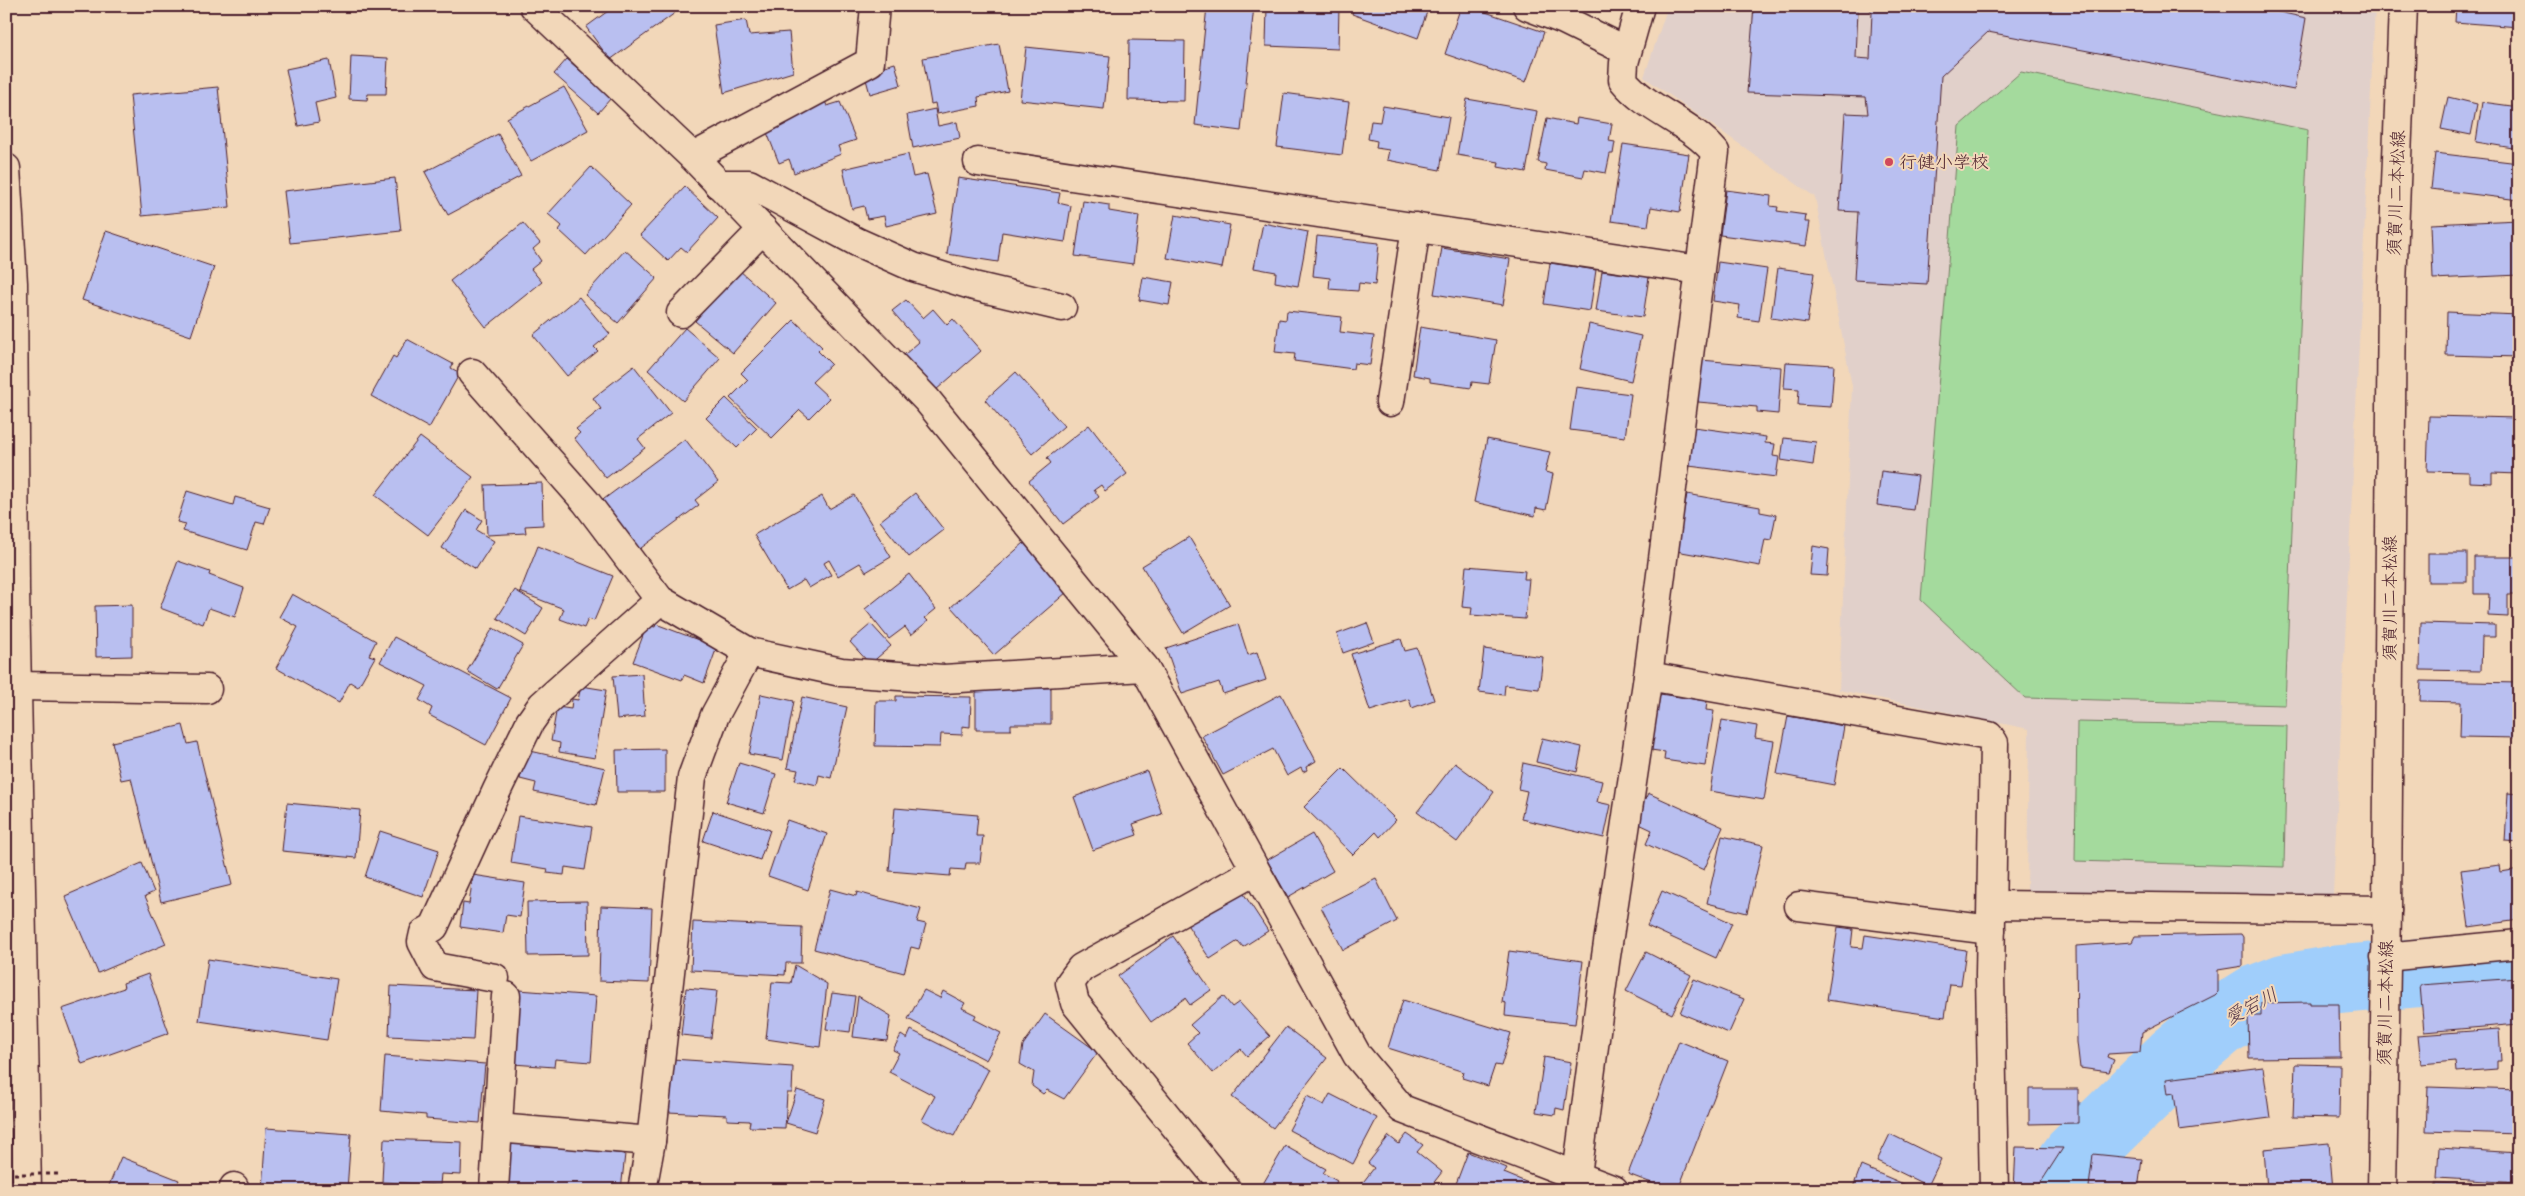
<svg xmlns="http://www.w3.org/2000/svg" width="2525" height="1196" font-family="'Shantell Sans','Klee One',sans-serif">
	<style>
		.built { fill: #e1d0ca }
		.green { fill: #a4da9d; stroke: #777c64 }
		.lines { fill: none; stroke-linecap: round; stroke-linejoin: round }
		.stream { stroke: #7e88a8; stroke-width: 11 }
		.river { stroke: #a0cefb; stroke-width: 69 }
		.building { fill: #b9bff0; stroke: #4a1f2b }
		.minor-casing { stroke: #4a1f2b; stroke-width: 31 }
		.major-casing { stroke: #4a1f2b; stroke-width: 31 }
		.highway-casing { stroke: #4a1f2b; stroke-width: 31 }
		.minor { stroke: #f2d7b9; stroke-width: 28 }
		.major { stroke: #f2d7b9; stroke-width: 28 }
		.highway { stroke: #f2d7b9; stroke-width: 28 }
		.path-bridge { stroke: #4a1f2b; stroke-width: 3; stroke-dasharray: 4 4; stroke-linecap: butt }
		.poi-dot { fill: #d1495b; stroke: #f2d7b9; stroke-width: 2 }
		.labels { text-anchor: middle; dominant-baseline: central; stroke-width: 4; stroke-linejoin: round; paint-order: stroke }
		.poi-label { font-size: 18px; fill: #4a1f2b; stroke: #f2d7b9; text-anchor: start }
		.street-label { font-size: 18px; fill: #4a1f2b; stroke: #f2d7b9 }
		.water-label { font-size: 19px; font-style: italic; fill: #57394a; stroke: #f2d7b9 }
	</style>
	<rect width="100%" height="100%" fill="#f2d7b9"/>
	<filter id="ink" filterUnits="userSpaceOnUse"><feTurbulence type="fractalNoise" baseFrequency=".02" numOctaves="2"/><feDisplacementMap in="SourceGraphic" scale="10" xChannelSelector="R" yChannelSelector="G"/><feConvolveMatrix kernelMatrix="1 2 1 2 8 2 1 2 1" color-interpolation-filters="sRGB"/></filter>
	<g filter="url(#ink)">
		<!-- built -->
		<path class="built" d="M1668 6H2375L2333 894 2027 891 2029 729 1839 690 1852 386 1815 197 1644 77Z"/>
		<!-- green -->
		<g class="green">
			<path d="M2021 72 2308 130 2285 705 2025 698 1921 600 1959 126Z"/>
			<path d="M2077 722 2287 726 2284 867 2075 861Z"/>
		</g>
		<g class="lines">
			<!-- stream -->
			<path class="stream" d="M2065 1101 2112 1122"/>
			<!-- river -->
			<path class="river" d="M2051 1190 2076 1157 2177 1058 2220 1022 2255 1000 2286 988 2335 980 2519 964"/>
		</g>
		<!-- building -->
		<g class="building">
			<path d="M605 6H670L675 13 610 60 586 27 608 11Z"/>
			<path d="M1207 6H1254L1241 131 1195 125Z"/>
			<path d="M1267 6 1339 7 1338 49 1266 46Z"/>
			<path d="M1355 6H1429L1418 38 1352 14Z"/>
			<path d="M1461 6H1468L1544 32 1526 82 1445 54Z"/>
			<path d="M1754 6 1858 10 1856 58 1870 59 1872 12 1867 6H2252L2306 18 2294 90 1988 32 1941 76 1927 284 1854 280 1858 212 1839 211 1845 113 1868 114 1866 97 1747 93Z"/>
			<path d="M2456 6H2519V27L2455 22Z"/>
			<path d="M746 20 749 35 789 32 793 72 724 93 714 25Z"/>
			<path d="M1129 40 1185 41 1184 101 1128 100Z"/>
			<path d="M999 44 1008 91 978 97 979 106 937 114 935 103 931 104 923 58Z"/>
			<path d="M1026 47 1110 56 1104 109 1020 100Z"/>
			<path d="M351 56 388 58 386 94H368L367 100 349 99Z"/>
			<path d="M567 59 611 98 598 113 554 74Z"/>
			<path d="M329 60 336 98 315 103 319 122 298 126 286 69Z"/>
			<path d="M895 63 901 85 870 94 864 72Z"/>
			<path d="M218 87 230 207 142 216 130 95Z"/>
			<path d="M564 87 588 130 531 161 507 118Z"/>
			<path d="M1284 93 1349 102 1342 155 1277 147Z"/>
			<path d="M2448 97 2477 104 2471 135 2441 129Z"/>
			<path d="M824 99 827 106 840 102 856 140 838 146 841 154 794 173 789 159 779 163 766 130 792 120 789 112Z"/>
			<path d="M1467 99 1537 111 1526 172 1498 167 1499 162 1457 155Z"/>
			<path d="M2482 102 2519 107V149L2476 142Z"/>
			<path d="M1383 106 1449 117 1440 170 1387 160 1389 150 1376 148 1377 141 1368 139 1371 121 1380 122Z"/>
			<path d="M935 109 938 126 957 122 960 138 913 148 907 115Z"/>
			<path d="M1547 118 1576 124 1577 118 1612 124 1609 141 1615 142 1613 154H1610L1606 173 1585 169 1583 177 1545 170 1546 164 1538 162Z"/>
			<path d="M498 134 521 176 448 215 425 172Z"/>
			<path d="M1623 144 1689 154 1680 212 1651 207 1648 226 1611 221Z"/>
			<path d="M2435 153 2519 163V200L2431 189Z"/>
			<path d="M908 154 913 177 927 174 937 214 886 226 884 216 867 219 864 206 852 209 843 169Z"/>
			<path d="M591 167 631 205 586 255 559 230 562 226 548 214Z"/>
			<path d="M395 178 401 231 290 243 284 191Z"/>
			<path d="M958 178 1060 193 1058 203 1071 206 1065 242 1002 232 998 262 947 254Z"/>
			<path d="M685 187 718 218 687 252 681 247 668 261 640 235Z"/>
			<path d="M1726 190 1771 196 1770 206 1778 207 1777 211 1806 215 1805 222H1810L1806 246 1720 235Z"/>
			<path d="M1083 201 1109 205V211L1139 216 1133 264 1075 256Z"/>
			<path d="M1175 215 1230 225 1222 268 1167 258Z"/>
			<path d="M2519 220V275L2433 279 2431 224Z"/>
			<path d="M523 223 540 243 533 249 541 261 531 269 542 282 486 327 450 281Z"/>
			<path d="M1263 223 1308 232 1298 286 1275 282 1276 272 1254 268Z"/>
			<path d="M106 231 214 267 191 336 82 300Z"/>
			<path d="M1317 236 1379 243 1375 285 1359 283 1358 291 1329 289 1330 278 1313 276Z"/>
			<path d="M1442 248 1510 259 1503 305 1434 294Z"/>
			<path d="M625 250 657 278 618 323 585 295Z"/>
			<path d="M1718 262 1767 269 1759 321 1738 318 1740 305 1713 301Z"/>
			<path d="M1550 263 1596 270 1590 311 1544 304Z"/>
			<path d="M1778 268 1814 273 1807 323 1771 318Z"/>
			<path d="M739 270 776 303 733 353 695 321Z"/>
			<path d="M1602 271 1649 277 1643 317 1596 311Z"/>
			<path d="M1143 277 1173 282 1169 305 1139 300Z"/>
			<path d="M579 297 610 334 594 347 598 351 567 376 533 335Z"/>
			<path d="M906 300 923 318 933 309 947 325 953 319 981 351 936 390 904 355 919 342 892 311Z"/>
			<path d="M1287 311 1342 317 1340 332 1374 336 1370 365 1354 363 1353 369 1294 361 1295 354 1275 352 1279 319 1286 320Z"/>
			<path d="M2447 312 2519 315V357L2446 355Z"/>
			<path d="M794 320 822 347 818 351 831 364 812 382 829 398 809 418 800 410 772 438 730 398 748 380 741 373Z"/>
			<path d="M1589 324 1641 336 1631 381 1580 369Z"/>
			<path d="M1420 327 1496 340 1489 384 1472 382 1471 388 1430 382V378L1413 375Z"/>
			<path d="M685 328 720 358 683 401 648 370Z"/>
			<path d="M407 339 453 364 451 368 460 373 429 428 371 396 393 356 396 358Z"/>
			<path d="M1701 360 1781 367 1778 414 1757 412V407L1698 402Z"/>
			<path d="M1786 362 1834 365 1831 407 1798 405 1799 389 1784 388Z"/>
			<path d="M634 366 671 413 638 439 645 448 606 478 574 438 580 433 576 429 601 409 593 398Z"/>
			<path d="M1016 372 1064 426 1032 454 985 400Z"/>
			<path d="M1576 387 1631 394 1625 437 1570 430Z"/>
			<path d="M726 398 757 428 737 448 706 418Z"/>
			<path d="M2429 416 2519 418V474L2492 473V483L2469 482V472L2427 471Z"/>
			<path d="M1089 425 1127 474 1105 491 1101 485 1094 490 1099 497 1063 524 1029 481 1051 463 1047 458Z"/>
			<path d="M1694 427 1766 437 1765 443 1775 444 1773 456 1779 457 1776 477 1689 466Z"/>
			<path d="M420 437 473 477 428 535 375 495Z"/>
			<path d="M1784 438 1816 442 1813 465 1781 460Z"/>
			<path d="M685 439 718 482 695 500 699 505 637 551 600 502Z"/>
			<path d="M1487 439 1550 452 1545 472 1553 474 1546 510 1536 508 1535 516 1474 502Z"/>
			<path d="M1881 471 1918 476 1913 510 1877 505Z"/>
			<path d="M542 483 543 525 525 526 526 533 487 535 485 485Z"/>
			<path d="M187 491 233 505 235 497 270 507 264 524 256 522 247 550 183 531 186 524 177 522Z"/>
			<path d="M915 493 944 530 909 557 880 521Z"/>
			<path d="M1687 494 1760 507V512L1776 515 1771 540 1765 539 1760 566 1676 551Z"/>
			<path d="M854 495 891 557 866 572 860 563 838 576 829 560 824 563 831 575 809 588 804 580 787 590 754 535 822 496 829 509Z"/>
			<path d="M466 510 482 520 476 530 494 541 476 569 442 548Z"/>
			<path d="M1189 537 1230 605 1183 633 1142 566Z"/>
			<path d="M1024 543 1067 592 994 655 951 607Z"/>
			<path d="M538 546 613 576 594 621 588 619 584 628 560 619 564 609 520 592Z"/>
			<path d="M1813 546 1829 549 1827 576 1810 575Z"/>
			<rect x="2428" y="553" width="39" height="29"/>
			<path d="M2474 557H2519V594H2508V617L2488 616 2489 594H2474Z"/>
			<path d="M178 561 210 572 209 575 244 588 235 617 209 608 203 624 160 608Z"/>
			<path d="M1466 566 1525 571 1524 579H1529L1525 619 1471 615 1472 608 1462 607Z"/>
			<path d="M909 574 936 609 925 618 928 621 911 635 905 627 889 639 865 609Z"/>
			<path d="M515 590 543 608 526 636 497 618Z"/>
			<path d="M292 594 376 641 369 655 375 657 358 687 350 682 339 703 276 668 298 627 279 617Z"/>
			<path d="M132 605V656L96 657 95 606Z"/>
			<path d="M1367 623 1374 642 1343 653 1337 634Z"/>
			<path d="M2421 623 2495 625V637H2482L2481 671 2420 670Z"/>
			<path d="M656 624 717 647 704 683 684 675 682 680 633 662 647 625 655 627Z"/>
			<path d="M871 624 891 646 870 664 850 642Z"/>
			<path d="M1238 624 1248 655 1257 652 1266 680 1223 694 1219 682 1182 694 1166 648Z"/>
			<path d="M493 628 523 645 497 689 467 671Z"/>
			<path d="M394 637 511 698 486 745 429 715 432 708 419 700 427 686 380 662Z"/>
			<path d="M1401 639 1405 651 1417 648 1434 700 1412 708 1409 699 1370 711 1351 654Z"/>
			<path d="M1484 649 1543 657 1539 689 1505 685 1504 695 1479 692Z"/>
			<path d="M642 674 645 716 617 719 613 676Z"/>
			<path d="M2421 681 2519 683V738L2460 737 2461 702 2420 701Z"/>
			<path d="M581 686 606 690 595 758 559 752 560 743 551 741 557 707 571 709 572 699 578 700Z"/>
			<path d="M976 687 1051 688V724H1011V730H976Z"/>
			<path d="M761 694 794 701 783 760 749 754Z"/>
			<path d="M1281 694 1316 761 1306 767 1307 770 1303 772 1301 768 1287 776 1273 749 1223 775 1202 736Z"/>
			<path d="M1660 694 1707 701 1706 710 1714 711 1705 766 1664 760 1665 752 1651 750Z"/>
			<path d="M896 696 971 697 970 727 962 726V735L941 734 940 747 875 746 876 701H896Z"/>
			<path d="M802 697 847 707 831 778 819 775 817 785 795 780 798 770 787 768Z"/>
			<path d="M1788 716 1844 726 1834 785 1777 774Z"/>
			<path d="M1722 720 1757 726 1755 738 1774 741 1764 800 1710 791Z"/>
			<path d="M183 725 188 744 197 742 232 885 161 902 131 778 121 780 112 742Z"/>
			<path d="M1542 738 1582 747 1577 772 1536 762Z"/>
			<path d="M665 749V792H617L616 750Z"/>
			<path d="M526 750 605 768 596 805 534 792 536 783 520 779Z"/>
			<path d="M739 763 776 774 764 813 726 802Z"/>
			<path d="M1455 763 1494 792 1457 842 1417 812Z"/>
			<path d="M1523 763 1602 781 1597 802 1611 805 1604 838 1521 819 1527 791 1518 789Z"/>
			<path d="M1343 768 1396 820 1380 837 1376 832 1353 855 1304 807Z"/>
			<path d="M1147 771 1162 814 1133 824 1137 835 1093 850 1074 797Z"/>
			<path d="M1648 793 1723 827 1704 870 1646 844 1652 830 1635 822Z"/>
			<path d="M2508 793 2519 794V842L2505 841Z"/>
			<path d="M287 803 360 810 356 858 282 851Z"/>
			<path d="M895 808 978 815 976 836H983L980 863H966L965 870 951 869 950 876 889 871Z"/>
			<path d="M713 811 770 830 760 860 703 841Z"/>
			<path d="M518 816 592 827 585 870 565 867 564 875 547 873 548 869 511 863Z"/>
			<path d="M787 820 827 834 808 890 768 876Z"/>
			<path d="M380 831 439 850 423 897 365 877Z"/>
			<path d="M1312 834 1333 871 1288 897 1267 860Z"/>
			<path d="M1722 836 1763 845 1747 913 1707 903Z"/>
			<path d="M142 863 154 892 145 896 166 944 98 973 65 896Z"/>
			<path d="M2500 865 2501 872 2519 869V920L2469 927 2461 870Z"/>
			<path d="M473 875 525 883 520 917 506 915 503 933 460 927 463 903 469 904Z"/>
			<path d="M1376 879 1397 921 1343 950 1321 907Z"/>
			<path d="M1240 888 1268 931 1243 947 1238 941 1210 959 1186 923Z"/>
			<path d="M830 889 856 896 857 892 921 909 917 922 926 924 919 949 911 947 904 973 814 949Z"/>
			<path d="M1662 891 1732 923 1716 958 1647 926Z"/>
			<path d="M587 901 588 955 528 956 527 902Z"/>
			<path d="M601 906 652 908 649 983 599 981Z"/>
			<path d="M693 922 802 927 801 963H786L785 975 691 970Z"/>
			<path d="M1838 927 1853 929 1851 947 1863 948 1865 935 1966 950 1961 985 1950 984 1945 1017 1827 1000Z"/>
			<path d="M2241 934 2243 937V966L2218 970V992L2215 995 2142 1032 2140 1052 2108 1054 2107 1057 2114 1060 2109 1072 2080 1068 2077 1042 2076 946 2132 942 2135 936Z"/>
			<path d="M1173 936 1211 990 1190 1005 1185 998 1151 1022 1118 976Z"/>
			<path d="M1509 951 1583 961 1575 1024 1505 1016 1506 1003 1502 1002Z"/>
			<path d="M1646 952 1691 975 1672 1014 1626 991Z"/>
			<path d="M208 959 337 979 327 1040 199 1021Z"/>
			<path d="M795 965 827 984 820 1047 766 1039 772 982 791 983Z"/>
			<path d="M148 974 169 1033 82 1064 62 1009 124 988 123 983Z"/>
			<path d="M2519 978V1024L2424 1032 2420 985Z"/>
			<path d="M1694 979 1744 999 1729 1033 1680 1013Z"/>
			<path d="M391 986 476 990 473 1040 389 1036Z"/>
			<path d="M686 988 717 991 711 1038 681 1035Z"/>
			<path d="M519 990 596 996 591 1062 555 1059 554 1067 513 1064Z"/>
			<path d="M924 990 940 998 943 991 965 1003 962 1008 976 1015 974 1019 1001 1033 986 1060 908 1019Z"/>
			<path d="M832 993 855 996 850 1032 826 1029Z"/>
			<path d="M858 996 891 1016 887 1041 853 1037Z"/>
			<path d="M1223 996 1232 1007 1239 1002 1270 1036 1247 1056 1241 1049 1213 1073 1187 1043 1198 1033 1190 1025Z"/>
			<path d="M1403 1000 1511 1033 1501 1066 1495 1065 1488 1086 1462 1078 1464 1072 1388 1048Z"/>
			<path d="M2310 1002V1004H2339L2340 1057 2249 1058 2248 1016H2261V1003Z"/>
			<path d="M1045 1014 1098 1052 1064 1099 1047 1090 1043 1094 1032 1086 1034 1072 1020 1064 1023 1045Z"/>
			<path d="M1286 1027 1327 1058 1273 1128 1232 1097Z"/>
			<path d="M2499 1029 2501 1061H2497V1069L2456 1072 2455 1061 2421 1064 2418 1035Z"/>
			<path d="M911 1030 989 1069 954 1136 922 1120 935 1096 889 1072 899 1053 893 1050 901 1035 907 1039Z"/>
			<path d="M1679 1041 1728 1061 1678 1190H1670L1628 1174Z"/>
			<path d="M385 1056 485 1064 480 1123 426 1119V1115L381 1111Z"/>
			<path d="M1544 1057 1571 1062 1564 1110 1556 1108 1555 1115 1536 1112Z"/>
			<path d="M672 1059 793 1067 792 1093H787L785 1128 749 1127 750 1121 727 1120V1115L668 1112Z"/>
			<path d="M2295 1064 2340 1065 2339 1118 2293 1117Z"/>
			<path d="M2263 1067 2270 1118 2179 1130 2174 1093 2168 1094 2166 1079Z"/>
			<path d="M2428 1087 2519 1090V1134L2426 1131Z"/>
			<path d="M2029 1089H2078V1123L2029 1124Z"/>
			<path d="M797 1090 825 1099 815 1132 786 1123Z"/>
			<path d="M1330 1094 1377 1118 1353 1164 1289 1130 1307 1096 1324 1105Z"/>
			<path d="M266 1128 351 1134 347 1190H262Z"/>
			<path d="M1407 1134 1423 1145 1417 1152 1442 1172 1428 1190H1357L1374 1168 1368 1163 1389 1136 1399 1144Z"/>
			<path d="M1890 1134 1941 1159 1928 1186 1877 1161Z"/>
			<path d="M384 1139 462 1142 461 1175 441 1174 440 1185 382 1182Z"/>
			<path d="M512 1141 625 1154 621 1190H501L506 1149 511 1150Z"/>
			<path d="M2329 1143 2333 1190H2267L2264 1149Z"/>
			<path d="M1285 1146 1326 1169 1323 1173 1337 1181 1332 1190H1254L1256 1186 1260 1189Z"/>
			<path d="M2016 1147 2063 1148 2036 1190H2014Z"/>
			<path d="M2439 1148 2519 1153V1183L2437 1178Z"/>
			<path d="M1468 1152 1507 1168 1504 1173 1533 1185 1531 1190 1454 1189Z"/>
			<path d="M2093 1154 2142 1159 2138 1190 2089 1187Z"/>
			<path d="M121 1157 179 1180 175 1190H107Z"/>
			<path d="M1861 1166 1918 1190H1852Z"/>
			<path d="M2436 1183 2519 1187V1190H2436Z"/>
			<path d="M1005 1184 1087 1190H1004Z"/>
		</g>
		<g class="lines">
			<defs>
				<g id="minor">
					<path d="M534 6 693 157 927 400 1144 667 1357 1055 1402 1109 1614 1190"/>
					<path d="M1527 6 1564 20 1627 51"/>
					<path d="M693 157 870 62 875 6"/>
					<path d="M978 162 1699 270"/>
					<path d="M718 184H749L857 242 913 267 974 286 1062 307"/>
					<path d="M681 313 763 229"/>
					<path d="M472 373 586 502 660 600 749 652 841 672 943 679 1144 667"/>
					<path d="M1390 402 1416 227"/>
					<path d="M1648 676 1989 736 1994 743 1990 975 1994 1190"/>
					<path d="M18 686 207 689"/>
					<path d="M1992 905 2387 910"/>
					<path d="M1799 906 1991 930"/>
					<path d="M2385 957 2519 944"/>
					<path d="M495 978 435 967 422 942 424 933 434 927 497 790 530 722 542 705 660 600"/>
					<path d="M498 1128 651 1141"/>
					<path d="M234 1187 235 1190"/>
					<path d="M494 1190 506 996"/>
					<path d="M642 1190 651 1141 692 777 715 715 749 652"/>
					<path d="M1227 1190 1075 1003 1070 983 1081 968 1255 871"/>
					<path d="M1575 1190 1605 963 1648 676 1715 152C1689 121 1648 111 1623 80L1624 63 1640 6"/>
				</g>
				<path id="major" d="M2382 1190 2387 910 2392 285 2403 6"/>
				<path id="highway" d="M6 168 13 283 15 590 27 1190"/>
			</defs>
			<!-- minor casing -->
			<use href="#minor" class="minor-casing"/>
			<!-- major casing -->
			<use href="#major" class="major-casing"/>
			<!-- highway casing -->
			<use href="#highway" class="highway-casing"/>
			<!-- minor -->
			<use href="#minor" class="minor"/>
			<!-- major -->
			<use href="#major" class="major"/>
			<!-- highway -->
			<use href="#highway" class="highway"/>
			<!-- path-bridge -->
			<path class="path-bridge" d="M6 1174H58"/>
		</g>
	</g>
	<!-- markers -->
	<circle class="poi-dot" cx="1889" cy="162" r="5"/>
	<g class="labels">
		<!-- poi labels -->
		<g class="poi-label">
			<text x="1899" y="162">行健小学校</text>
		</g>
		<!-- street labels -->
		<g class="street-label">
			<text transform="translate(2396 193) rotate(-88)">須賀川二本松線</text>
			<text transform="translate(2390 598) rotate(-90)">須賀川二本松線</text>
			<text transform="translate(2385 1003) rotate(-89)">須賀川二本松線</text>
		</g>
		<!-- water labels -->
		<g class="water-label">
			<text transform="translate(2251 1006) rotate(-28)">愛宕川</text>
		</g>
	</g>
	<!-- margin -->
	<rect width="2525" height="1196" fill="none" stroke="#f2d7b9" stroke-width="25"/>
	<rect x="12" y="12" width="2500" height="1171" fill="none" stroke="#4a1f2b" stroke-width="2" filter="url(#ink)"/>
</svg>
